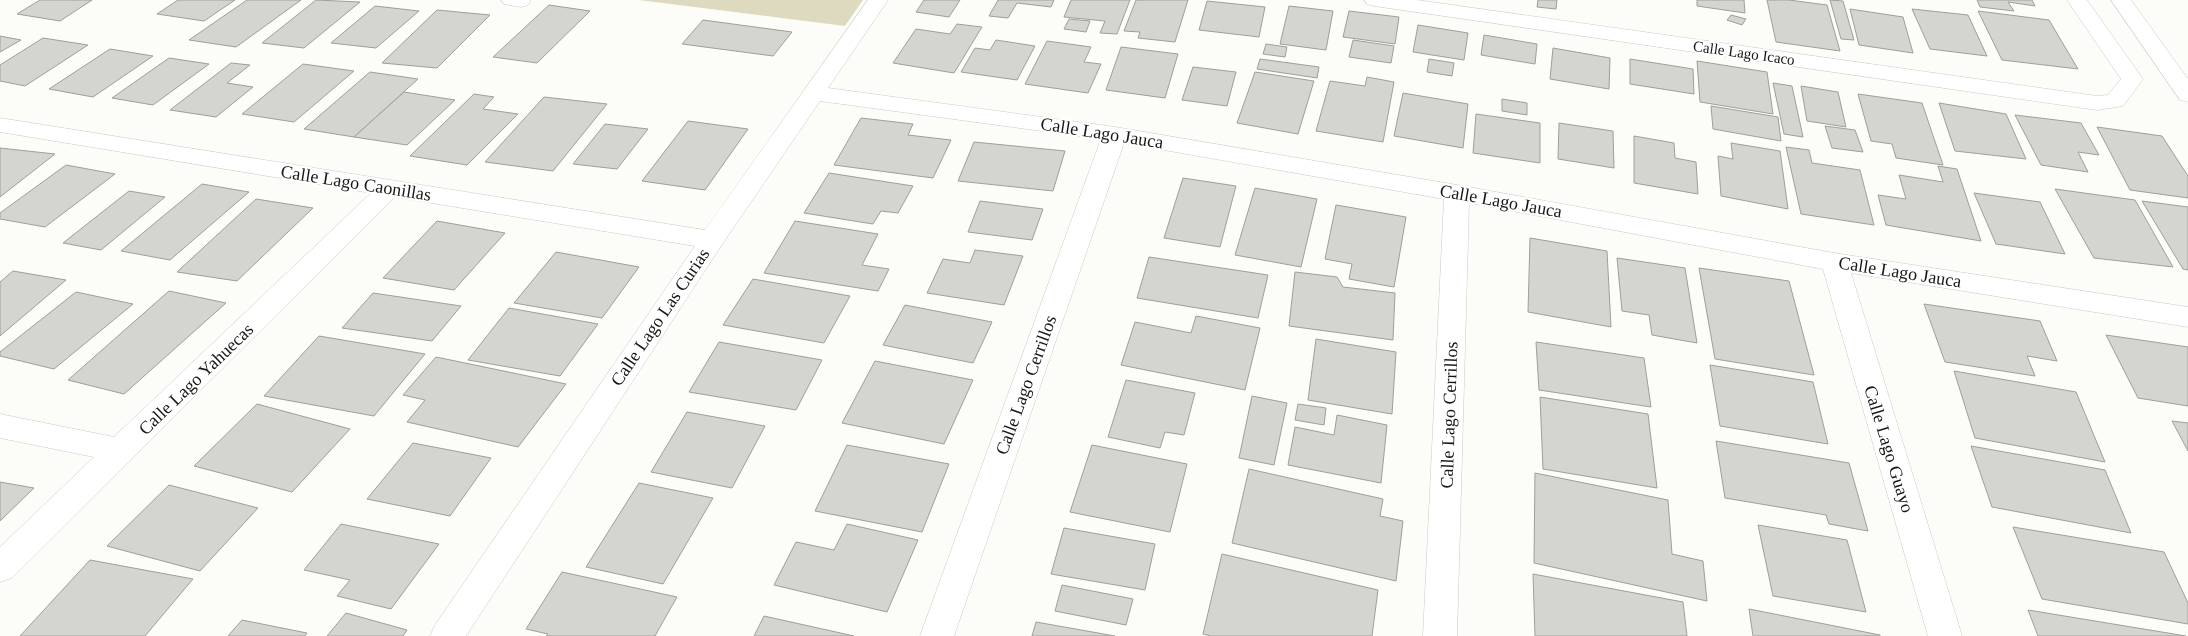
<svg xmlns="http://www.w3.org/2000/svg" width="2188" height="636" font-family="Georgia,serif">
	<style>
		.green { fill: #dedabf }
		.building { fill: #d4d4d0; stroke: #9f9e9b }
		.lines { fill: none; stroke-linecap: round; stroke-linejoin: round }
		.minor-casing { stroke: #c9c9c6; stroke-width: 1 }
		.tertiary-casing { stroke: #c9c9c6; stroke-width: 1 }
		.minor { fill: #fff; fill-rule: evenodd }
		.tertiary { fill: #fff; fill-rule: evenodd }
		.labels { text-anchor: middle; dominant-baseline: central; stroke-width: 4.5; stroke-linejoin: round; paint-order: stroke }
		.far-street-label { font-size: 15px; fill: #171716; stroke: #fff }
		.street-label { font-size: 18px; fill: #171716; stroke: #fff }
	</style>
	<rect width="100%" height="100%" fill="#fcfcf8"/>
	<!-- green -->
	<path class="green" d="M639 0H863L845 26Z"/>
	<!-- building -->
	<g class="building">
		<path d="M40 0H92L60 21 17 14Z"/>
		<path d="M178 0H235L204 21 157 14Z"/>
		<path d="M247 0H301L236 47 189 40Z"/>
		<path d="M316 0 360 2 304 48 262 43Z"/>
		<path d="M924 0H960L949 17 916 12Z"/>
		<path d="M998 0H1054L1051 7 1017 3 1008 18 989 16Z"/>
		<path d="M1071 0H1130L1117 34 1100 33 1105 21 1064 17Z"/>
		<path d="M1136 0H1188L1175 42 1138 38 1140 32 1124 31Z"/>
		<path d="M1538 0H1557L1556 9 1537 7Z"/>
		<path d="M1697 0H1744L1745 13 1697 6Z"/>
		<path d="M1767 0H1789L1827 5 1840 51 1776 42Z"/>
		<path d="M1830 0 1843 1 1854 40 1841 39Z"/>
		<path d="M1977 0H2032L2035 6 2008 2 2014 11 1980 7Z"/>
		<path d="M1207 1 1265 7 1259 37 1199 30Z"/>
		<path d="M549 5 590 11 537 63 493 57Z"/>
		<path d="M375 6 419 11 376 48 331 43Z"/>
		<path d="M1289 6 1333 11 1326 50 1280 44Z"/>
		<path d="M1850 9 1903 17 1913 53 1859 45Z"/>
		<path d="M1912 9 1968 15 1987 56 1930 49Z"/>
		<path d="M437 10 490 15 437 68 382 63Z"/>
		<path d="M1349 11 1399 17 1395 44 1343 37Z"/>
		<path d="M1978 11 2049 20 2078 69 2002 60Z"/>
		<path d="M1731 15 1746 19 1742 25 1727 20Z"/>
		<path d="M1069 19 1090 21 1086 32 1064 29Z"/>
		<path d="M703 20 792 32 773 56 682 44Z"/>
		<path d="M957 24 982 27 954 73 893 63 916 29 950 34Z"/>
		<path d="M1418 25 1468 33 1464 60 1413 52Z"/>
		<path d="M1484 35 1537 44 1535 64 1481 55Z"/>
		<path d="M0 36 21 40 0 52Z"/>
		<path d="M43 38 88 45 25 86 0 81V65Z"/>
		<path d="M996 40 1035 46 1017 80 961 72 975 48 990 50Z"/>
		<path d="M1353 40 1394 46 1391 63 1349 57Z"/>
		<path d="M1047 41 1091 47 1084 62 1101 64 1088 93 1025 84Z"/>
		<path d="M1266 44 1287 47 1285 57 1263 54Z"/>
		<path d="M1121 47 1178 54 1165 98 1106 90Z"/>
		<path d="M1553 48 1610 58 1609 89 1550 79Z"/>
		<path d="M110 49 153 56 93 97 49 89Z"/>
		<path d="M169 58 209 64 153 105 112 98Z"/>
		<path d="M1260 59 1319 67 1317 78 1257 69Z"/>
		<path d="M1429 59 1454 63 1452 76 1427 72Z"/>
		<path d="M1630 59 1693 69 1694 94 1630 84Z"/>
		<path d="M1697 61 1767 72 1773 114 1700 102Z"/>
		<path d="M231 63 250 65 227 83 253 87 216 117 170 110Z"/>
		<path d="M303 64 354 71 294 122 242 114Z"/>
		<path d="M1193 67 1236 72 1227 106 1182 100Z"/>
		<path d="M370 72 418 79 354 137 304 129Z"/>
		<path d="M1255 72 1314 81 1298 134 1237 123Z"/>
		<path d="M1367 77 1394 82 1383 142 1316 131 1330 81 1365 86Z"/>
		<path d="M1773 83 1792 86 1803 137 1784 134Z"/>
		<path d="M1801 86 1838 92 1846 127 1807 121Z"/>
		<path d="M404 92 455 100 407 145 354 137Z"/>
		<path d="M1403 93 1468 104 1463 148 1394 136Z"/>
		<path d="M474 94 494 97 483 109 518 114 467 165 410 156Z"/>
		<path d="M1858 94 1922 103 1943 165 1896 158 1892 144 1871 141Z"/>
		<path d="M544 97 607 104 553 171 485 162Z"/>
		<path d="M1502 99 1527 103V115L1502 111Z"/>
		<path d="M1939 103 2006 114 2026 159 1955 151Z"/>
		<path d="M1711 106 1778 117 1781 141 1713 129Z"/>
		<path d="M1476 114 1540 123V163L1473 153Z"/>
		<path d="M2015 115 2081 123 2099 155 2078 152 2088 172 2041 165Z"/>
		<path d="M861 118 913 124 908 135 951 140 933 178 834 165Z"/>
		<path d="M688 121 748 129 705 190 642 181Z"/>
		<path d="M1559 123 1613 131 1614 168 1558 159Z"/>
		<path d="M605 124 648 129 617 169 573 164Z"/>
		<path d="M1825 126 1855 130 1863 152 1832 148Z"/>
		<path d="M2097 127 2162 136 2188 176V198L2130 190Z"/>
		<path d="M1634 136 1674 143 1675 158 1696 162 1698 194 1634 183Z"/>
		<path d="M974 142 1065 151 1053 191 958 181Z"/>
		<path d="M1731 143 1780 151 1788 209 1721 196 1718 156 1733 159Z"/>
		<path d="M1786 147 1809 150 1812 163 1860 170 1874 225 1801 214Z"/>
		<path d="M0 148 55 154 0 197Z"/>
		<path d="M66 165 115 174 45 227 0 219V213Z"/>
		<path d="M1938 166 1957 169 1981 241 1886 225 1878 195 1906 199 1899 175 1943 182Z"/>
		<path d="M829 173 913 186 898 213 881 211 873 224 804 213Z"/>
		<path d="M1183 178 1236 186 1220 247 1164 238Z"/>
		<path d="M202 184 249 192 170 260 121 251Z"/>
		<path d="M1255 188 1317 199 1301 267 1235 255Z"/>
		<path d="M2055 189 2135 200 2173 267 2094 258Z"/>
		<path d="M129 191 165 197 101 250 63 243Z"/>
		<path d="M1974 193 2040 202 2065 254 1996 244Z"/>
		<path d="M256 199 313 208 237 281 177 272Z"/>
		<path d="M980 201 1043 209 1032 240 968 232Z"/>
		<path d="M2142 201 2188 207V270L2183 269Z"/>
		<path d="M1336 205 1406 217 1394 287 1349 279 1352 264 1325 259Z"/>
		<path d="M437 221 505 233 454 290 383 278Z"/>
		<path d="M795 221 878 234 862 265 889 269 878 291 764 273Z"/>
		<path d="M1530 238 1607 251 1611 327 1528 312Z"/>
		<path d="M975 250 1023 256 1004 305 927 293 943 259 970 263Z"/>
		<path d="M556 252 639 267 602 318 514 303Z"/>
		<path d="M1149 257 1268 275 1258 318 1137 298Z"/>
		<path d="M1617 258 1685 268 1697 343 1652 335 1649 315 1622 311Z"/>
		<path d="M1699 268 1789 281 1814 375 1715 359Z"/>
		<path d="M13 271 66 280 0 336V282Z"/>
		<path d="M1295 272 1337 277 1343 287 1395 293 1393 340 1289 326Z"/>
		<path d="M753 279 850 296 824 343 723 325Z"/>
		<path d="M169 291 226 303 124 394 68 380Z"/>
		<path d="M76 292 133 304 54 369 0 356V352Z"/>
		<path d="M373 293 461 306 432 341 342 328Z"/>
		<path d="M1924 304 2040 321 2057 361 2027 356 2035 376 1945 362Z"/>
		<path d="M905 305 992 322 973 363 883 345Z"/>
		<path d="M509 308 598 324 560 376 468 360Z"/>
		<path d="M1196 316 1260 328 1245 390 1121 365 1135 322 1191 333Z"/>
		<path d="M2106 335 2188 347V406L2138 398Z"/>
		<path d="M319 336 425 354 374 416 264 396Z"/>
		<path d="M1316 339 1396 352 1392 414 1308 400Z"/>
		<path d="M719 342 822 360 796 410 689 392Z"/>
		<path d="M1536 342 1644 358 1651 407 1539 390Z"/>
		<path d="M436 357 566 384 518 447 407 422 425 400 403 395Z"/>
		<path d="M875 361 973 380 944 444 842 423Z"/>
		<path d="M1710 365 1813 382 1828 444 1720 426Z"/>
		<path d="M1954 371 2076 392 2105 462 1975 438Z"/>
		<path d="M1126 380 1195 393 1184 435 1165 432 1160 448 1108 437Z"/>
		<path d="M1252 396 1287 403 1274 465 1239 458Z"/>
		<path d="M1540 397 1648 414 1657 488 1543 469Z"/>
		<path d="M257 404 350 429 292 492 194 466Z"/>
		<path d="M1298 404 1326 408 1324 425 1295 420Z"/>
		<path d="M687 412 765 426 732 488 651 472Z"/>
		<path d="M1337 415 1387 425 1381 483 1288 465 1295 427 1334 435Z"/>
		<path d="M2172 421 2188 423V451Z"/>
		<path d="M1716 441 1849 463 1868 531 1829 524 1826 515 1725 498Z"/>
		<path d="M413 443 491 458 450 516 367 499Z"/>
		<path d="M847 445 949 464 922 532 815 511Z"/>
		<path d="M1092 445 1187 464 1170 532 1070 512Z"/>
		<path d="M1971 446 2105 470 2131 533 1992 507Z"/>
		<path d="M1249 469 1383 499 1380 516 1403 521 1396 581 1232 543Z"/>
		<path d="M1535 473 1668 500 1672 554 1703 561 1707 601 1534 563Z"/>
		<path d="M0 482 34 488 0 521Z"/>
		<path d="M639 483 713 498 663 584 586 567Z"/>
		<path d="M169 485 258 508 200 571 107 546Z"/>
		<path d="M341 524 439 544 391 609 337 596 350 580 304 570Z"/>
		<path d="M847 524 918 540 887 612 774 585 796 542 834 550Z"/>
		<path d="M1758 525 1847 540 1866 612 1773 596Z"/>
		<path d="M2013 527 2164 552 2188 603V624L2042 599Z"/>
		<path d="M1064 528 1155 544 1145 590 1051 574Z"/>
		<path d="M1222 554 1378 590 1372 636H1211L1203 634Z"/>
		<path d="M90 560 193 579 145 636H20Z"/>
		<path d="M562 572 677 597 655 636H546L548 634 526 629Z"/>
		<path d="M1533 574 1683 602 1687 636H1535Z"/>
		<path d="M1062 585 1133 599 1126 625 1055 611Z"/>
		<path d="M1749 609 1880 635V636H1753Z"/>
		<path d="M2028 610 2186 636H2038Z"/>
		<path d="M346 613 407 630 403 636H327Z"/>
		<path d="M764 616 854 636H754Z"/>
		<path d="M242 620 307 633 305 636H228Z"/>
		<path d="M1036 622 1115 636H1032Z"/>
	</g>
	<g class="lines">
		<defs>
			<g id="minor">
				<path d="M501 0H530L531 1 528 5 521 7 504 4Z"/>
				<path d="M868 0H888L828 88 1115 127 1457 185 1834 253 2188 307V327L1851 273 1962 636H1928L1823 269 1469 203 1457 636H1423L1444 199 1124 143 954 636H920L1101 139 820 101 721 246 466 636H430L435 625 695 246 395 197 12 578 0 582V547L94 457 0 438V414L114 437 371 193 0 132V118L705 230Z"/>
				<path d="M1364 0H1417L2097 96 2108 95 2121 79 2067 0H2087L2143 79 2123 106 2097 110 1374 6 1367 4Z"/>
			</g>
			<path id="tertiary" d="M2111 0H2131L2188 79V102L2180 100Z"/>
		</defs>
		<!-- minor casing -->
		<use href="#minor" class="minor-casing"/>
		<!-- tertiary casing -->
		<use href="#tertiary" class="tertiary-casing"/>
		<!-- minor -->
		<use href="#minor" class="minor"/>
		<!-- tertiary -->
		<use href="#tertiary" class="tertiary"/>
	</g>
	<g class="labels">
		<!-- far-street labels -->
		<g class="far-street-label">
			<text transform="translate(1744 53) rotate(8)">Calle Lago Icaco</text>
		</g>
		<!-- street labels -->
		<g class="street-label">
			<text transform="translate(1102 133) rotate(9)">Calle Lago Jauca</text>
			<text transform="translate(356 183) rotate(9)">Calle Lago Caonillas</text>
			<text transform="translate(1501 201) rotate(10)">Calle Lago Jauca</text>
			<text transform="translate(1900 272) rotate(9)">Calle Lago Jauca</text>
			<text transform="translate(660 317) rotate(-56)">Calle Lago Las Curias</text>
			<text transform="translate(196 379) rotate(-44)">Calle Lago Yahuecas</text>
			<text transform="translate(1026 385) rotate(-70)">Calle Lago Cerrillos</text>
			<text transform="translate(1449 415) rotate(-88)">Calle Lago Cerrillos</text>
			<text transform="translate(1889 449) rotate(73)">Calle Lago Guayo</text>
		</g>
	</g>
</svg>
